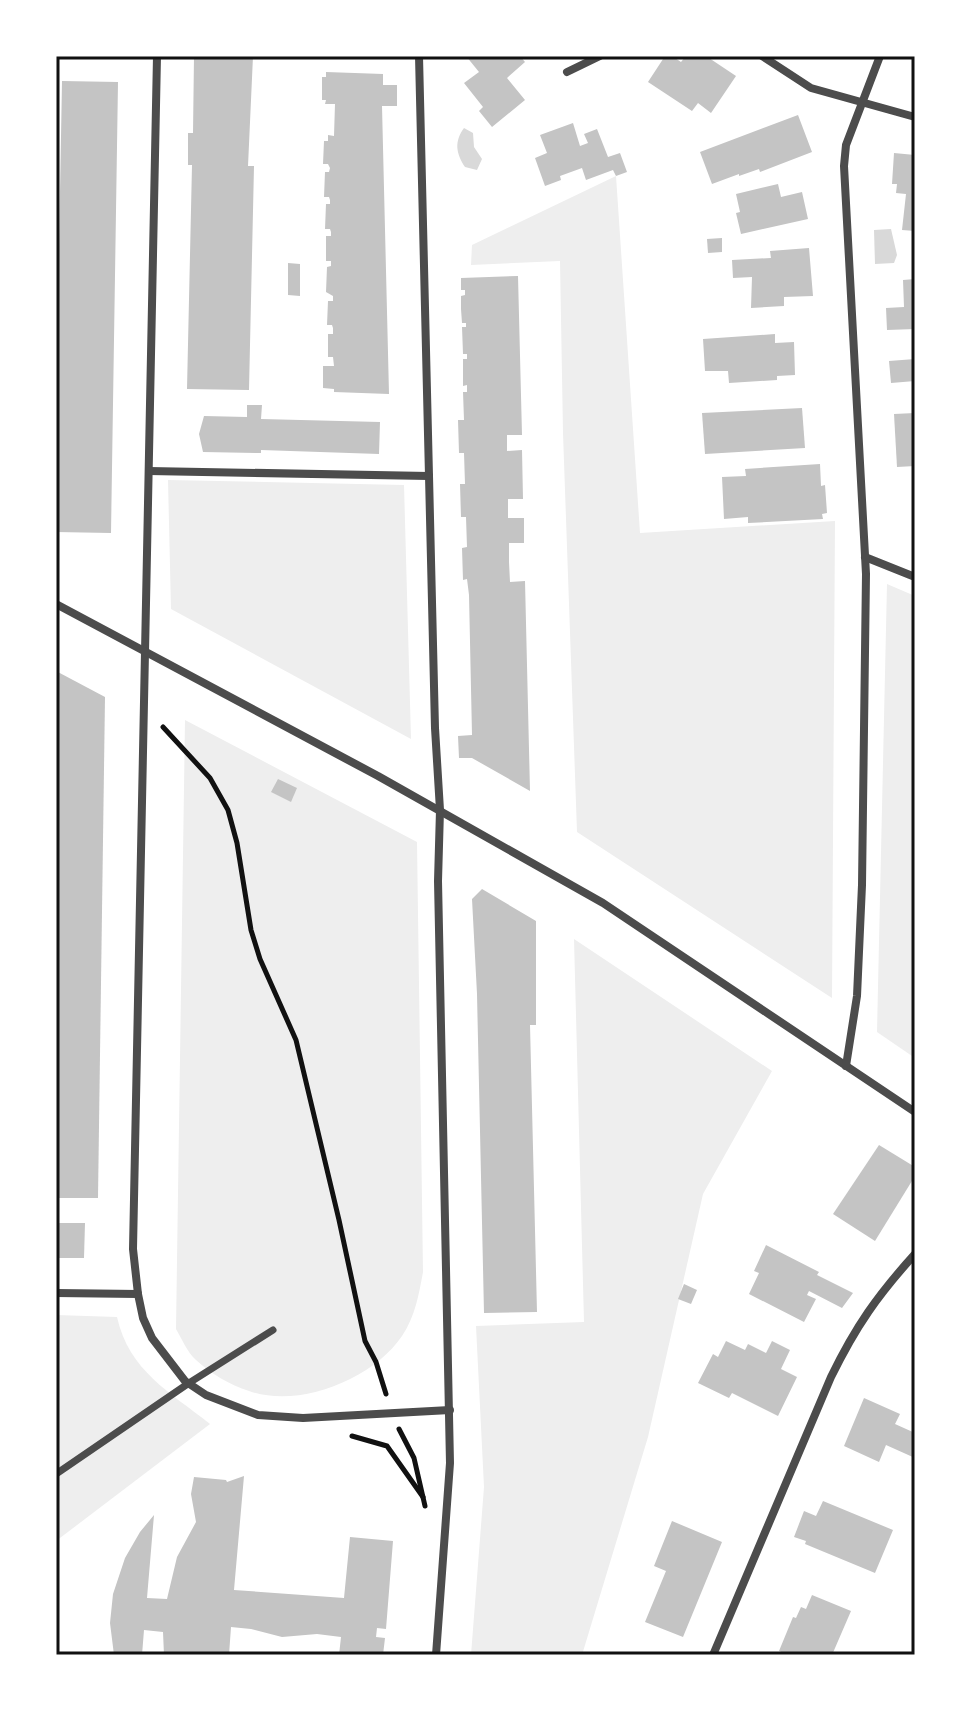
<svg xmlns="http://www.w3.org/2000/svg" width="971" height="1711" font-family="'Source Serif 4',serif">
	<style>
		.green { fill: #eee }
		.water { fill: #d9d9d9 }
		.building { fill: #c4c4c4 }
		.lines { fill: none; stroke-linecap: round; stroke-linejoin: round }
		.path { stroke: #111; stroke-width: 5 }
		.pedestrian { stroke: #4c4c4c; stroke-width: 7 }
		.minor { stroke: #4c4c4c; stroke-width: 8 }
		.neatline { fill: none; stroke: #111; stroke-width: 3 }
	</style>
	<rect width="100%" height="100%" fill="#fff"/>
	<!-- green -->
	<g class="green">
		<path d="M616 176 640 533 835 521 832 998 577 832 563 433 560 261 471 265 472 245Z"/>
		<path d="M168 480 404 485 411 739 171 609Z"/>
		<path d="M887 584 915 596V1058L877 1032Z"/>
		<path d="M185 720 417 842 423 1272C419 1294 415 1317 402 1336 373 1379 299 1409 249 1391 230 1385 210 1373 196 1360 187 1352 182 1339 176 1329Z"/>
		<path d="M574 939 772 1071 703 1194 648 1437 582 1655H471L484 1487 476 1326 584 1322Z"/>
		<path d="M56 1315 117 1317C129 1371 170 1392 210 1424L56 1541Z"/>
	</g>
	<!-- water -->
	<g class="water">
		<path d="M464 128 473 133 474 147 482 159 477 170 465 167C456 153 454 142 464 128Z"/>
		<path d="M891 229 897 255 894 263 875 264 874 230Z"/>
	</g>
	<!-- building -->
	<g class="building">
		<path d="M194 56H253L248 166H254L249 390 187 389 192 165H188V133H193Z"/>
		<path d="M466 56H520L525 62 507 78 525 100 492 127 479 111 483 107 464 83 479 72Z"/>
		<path d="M665 56H672L681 62 686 56H706L736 76 711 113 698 103 692 111 648 82Z"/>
		<path d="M326 72 383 74V85H397V106H382L389 394 334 392V389L323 388V366H334L333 357H328V334H333V328L332 325H327L328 301H333V296L326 292 327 267 331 266V261H326V236H331V232L330 229H325L326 204H330V200L329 197H324L325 172H329L330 168 328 164H323L324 141H328V135L334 136 335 104H325L326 100H322V77H326Z"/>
		<path d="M62 81 118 82 111 533 56 532V303H58Z"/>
		<path d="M798 115 812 152 760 172 759 169 739 176V174L712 184 700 152Z"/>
		<path d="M573 123 580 146 588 143 584 134 597 129 608 157 620 153 627 172 616 176 613 170 586 180 582 168 560 176 561 180 545 186 535 158 547 153 540 135Z"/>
		<path d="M894 153 915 155V231L902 230 906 194 896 193 897 184H892Z"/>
		<path d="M778 184 781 197 802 192 808 219 741 234 736 213 740 212 736 194Z"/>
		<path d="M722 238V252L708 253 707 239Z"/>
		<path d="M809 248 813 296 784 297V306L751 308 752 277 733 278 732 260 771 258 770 251Z"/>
		<path d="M288 263 300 264V296L288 295Z"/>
		<path d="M518 276 522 435H507V451L522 450 523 499H508V518H524V543H509V562L510 582 525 581 530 791 472 758H459L458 736 472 735 469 595 467 579 463 580 462 548 467 547 466 517H461L460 484H465L464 453H459L458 420H464L463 392H467V385L463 386V359H467V354H463L462 327H466V323H462L461 309V296L465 295V290H461V278Z"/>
		<path d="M915 279V329L887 330 886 308 904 307 903 280Z"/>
		<path d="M775 334V343L794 342 795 375 777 376V380L729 383 728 371H705L703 339Z"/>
		<path d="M915 359V381L891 383 889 361Z"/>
		<path d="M247 405H262L261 419 380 422 379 454 261 450V453L203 452 199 434 204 416 247 417Z"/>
		<path d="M802 408 805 448 705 454 702 413Z"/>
		<path d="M915 413V466L897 467 894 414Z"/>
		<path d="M820 464 821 486 825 485 827 513 822 514 823 519 748 523V517L724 519 722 477 746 476 745 469Z"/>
		<path d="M56 671 105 697 98 1198H56Z"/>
		<path d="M278 779 297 788 291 802 271 792Z"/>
		<path d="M482 889 536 921V1025H530L537 1312 484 1313 477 994 472 899Z"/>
		<path d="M879 1145 915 1167V1176L875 1241 833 1214Z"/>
		<path d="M56 1223H85L84 1258H56Z"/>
		<path d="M766 1245 819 1272 817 1275 853 1293 842 1308 809 1291 807 1295 816 1299 804 1322 749 1294 759 1273 754 1271Z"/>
		<path d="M684 1284 697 1290 691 1304 678 1299Z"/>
		<path d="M726 1341 745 1350 748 1344 766 1353 772 1341 790 1350 781 1369 797 1377 778 1416 732 1393 729 1398 698 1383 713 1354 718 1357Z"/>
		<path d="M864 1398 900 1414 895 1424 915 1433V1458L886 1445 879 1462 844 1446Z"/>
		<path d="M244 1476 234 1590 344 1598 350 1537 393 1541 386 1629 377 1628 376 1637 385 1638 383 1655H339L341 1637 317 1634 282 1637 251 1629 231 1627 229 1655H164L163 1632 144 1630 142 1655H114L110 1623 113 1594 125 1558 140 1532 154 1515 147 1598 167 1599 177 1557 196 1522 191 1494 194 1477 226 1480 227 1482Z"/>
		<path d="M823 1501 893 1530 875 1573 805 1544 806 1541 794 1537 804 1511 816 1516Z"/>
		<path d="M672 1521 722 1542 683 1637 645 1622 666 1571 654 1566Z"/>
		<path d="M812 1595 851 1611 832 1655H788L779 1651 793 1617 796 1618 801 1607 806 1609Z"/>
	</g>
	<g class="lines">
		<!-- path -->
		<g class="path">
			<path d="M163 727 210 778 228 810 237 843 251 930 260 959 296 1040 339 1220 365 1341 376 1362 386 1394"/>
			<path d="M399 1429 414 1458 425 1506"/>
			<path d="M352 1436 387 1446 423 1497"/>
		</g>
		<!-- pedestrian -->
		<path class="pedestrian" d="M56 1474 189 1383 273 1330"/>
		<!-- minor -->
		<g class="minor">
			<path d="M157 56 133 1249 138 1294 143 1318 152 1338 185 1381 206 1395 258 1415 303 1418 450 1410"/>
			<path d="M419 56 435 728 440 810 438 881 450 1463 436 1655"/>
			<path d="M762 56 811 88 915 117"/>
			<path d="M567 72 600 56"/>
			<path d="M149 471 429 476"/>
			<path d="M865 557 915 577"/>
			<path d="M56 604 378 776 603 903 915 1112"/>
			<path d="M846 1066 857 996 862 885 866 574 844 166 846 145 880 56"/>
			<path d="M56 1293 138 1294"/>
			<path d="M713 1655 831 1377C856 1326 877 1296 915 1254"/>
		</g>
	</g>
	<!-- border -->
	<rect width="971" height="1711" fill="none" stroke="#ffffff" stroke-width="116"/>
	<rect x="58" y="58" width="855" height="1595" class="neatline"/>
</svg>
